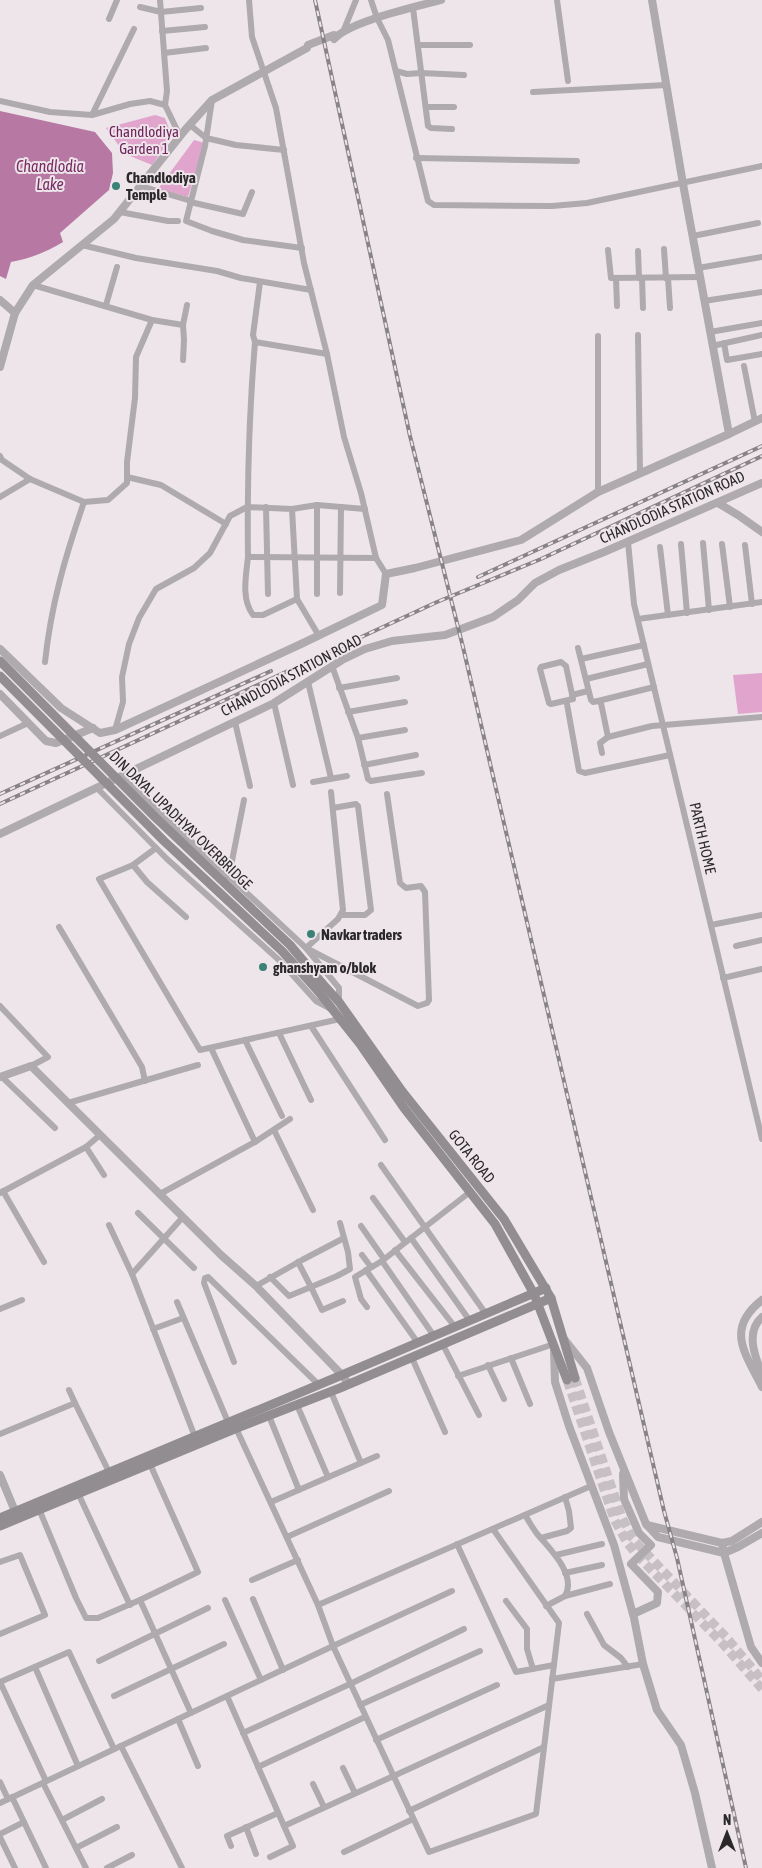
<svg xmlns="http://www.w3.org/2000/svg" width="762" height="1868" font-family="'Asap Condensed',sans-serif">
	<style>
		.green { fill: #e1a5cd }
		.water { fill: #b779a3 }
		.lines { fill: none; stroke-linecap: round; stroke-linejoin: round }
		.secondary-tunnel { stroke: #c6bfc4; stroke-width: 9; stroke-dasharray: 9 4.5; stroke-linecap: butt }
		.minor { stroke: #aeaaad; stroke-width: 6 }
		.tertiary { stroke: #aeaaad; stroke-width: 8 }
		.secondary { stroke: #928d90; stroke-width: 9 }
		.rail-casing { stroke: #888386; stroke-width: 4 }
		.rail { stroke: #ede5ea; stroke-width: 2; stroke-dasharray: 5.5; stroke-linecap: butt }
		.secondary-bridge { stroke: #928d90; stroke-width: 9 }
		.poi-dot { fill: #3b8177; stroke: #ede5ea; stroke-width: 2 }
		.labels { text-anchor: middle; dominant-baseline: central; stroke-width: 4; stroke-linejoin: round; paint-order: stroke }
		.park-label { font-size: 15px; fill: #70255d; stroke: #ede5ea }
		.poi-label { font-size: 15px; font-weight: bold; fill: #2b282a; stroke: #ede5ea; text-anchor: start }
		.street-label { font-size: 15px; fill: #2b282a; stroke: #ede5ea }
		.water-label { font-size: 16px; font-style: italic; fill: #772b62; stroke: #ede5ea }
	</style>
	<rect width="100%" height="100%" fill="#ede5ea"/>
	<!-- green -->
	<g class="green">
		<path d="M155 115 165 118 172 136 152 165 125 154 106 128Z"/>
		<path d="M194 140 205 143 188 197 158 189Z"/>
		<path d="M762 673V712L738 714 733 675Z"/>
	</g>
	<!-- water -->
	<path class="water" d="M0 111 95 132 112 153 113 173 109 190 60 233 63 242C47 252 29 259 11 262L6 279 0 276Z"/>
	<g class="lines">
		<!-- secondary-tunnel -->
		<g class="secondary-tunnel">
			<path d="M575 1378 621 1515 632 1538 727 1638 762 1680"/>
			<path d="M567 1380 614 1519 626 1541 635 1553 722 1643 762 1689"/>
		</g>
		<!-- minor -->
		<g class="minor">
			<path d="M160 0 167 91 165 105"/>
			<path d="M249 0 252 37 276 108 304 263 327 354 344 437 361 493 376 558 386 574"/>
			<path d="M371 0 377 18 388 40 428 201 434 205 552 206 587 203 762 166"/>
			<path d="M557 0 568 81"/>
			<path d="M140 7 161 12 201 8"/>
			<path d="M413 8 428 126 431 128 452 129"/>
			<path d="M109 19 117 0"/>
			<path d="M162 31 205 27"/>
			<path d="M343 32 356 0"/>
			<path d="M418 45H470"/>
			<path d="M164 53 206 48"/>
			<path d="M396 71 407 74 421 73 464 75"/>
			<path d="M533 92 666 85"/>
			<path d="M212 100 205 146 186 221 212 231 243 240 302 248"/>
			<path d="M0 101 50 112 92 115 130 104 150 101 165 105 180 136"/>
			<path d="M426 107H454"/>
			<path d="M92 115 134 29"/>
			<path d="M190 125 206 138 236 145 284 150"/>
			<path d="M416 158 577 161"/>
			<path d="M141 186 191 201"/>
			<path d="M190 202 243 214 252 192"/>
			<path d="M120 212 168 221H178"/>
			<path d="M693 236 758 223"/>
			<path d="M82 245 136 258 217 271 241 278 311 290"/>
			<path d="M664 249 666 278"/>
			<path d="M608 250 611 278 700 277"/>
			<path d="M638 251 639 278"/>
			<path d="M698 268 762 257"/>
			<path d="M616 278 617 306"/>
			<path d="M642 278 643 308"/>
			<path d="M668 278 670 308"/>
			<path d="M704 301 762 292"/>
			<path d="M106 305 117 267"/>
			<path d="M152 320 183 325 184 340 183 360"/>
			<path d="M183 325 187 305"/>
			<path d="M710 332 762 323"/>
			<path d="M638 335 640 474"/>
			<path d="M598 336V492"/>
			<path d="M255 342 253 335 260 282"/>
			<path d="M724 343 727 360 762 354"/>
			<path d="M712 346 762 335"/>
			<path d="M327 354 255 342C249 414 247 485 248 557L376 558"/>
			<path d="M744 366 755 422"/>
			<path d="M0 456 2 460 30 479 84 502 108 500 127 483V462L135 398 136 357 152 320 33 285"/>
			<path d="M127 477 161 485 226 524"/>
			<path d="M0 497 30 479"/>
			<path d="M266 507 268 594"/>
			<path d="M292 509 317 505 365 509"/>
			<path d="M628 542 634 604 762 1139"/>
			<path d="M703 543 709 610"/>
			<path d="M681 544 687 613"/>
			<path d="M722 544 730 607"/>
			<path d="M745 545 752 604"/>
			<path d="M660 547 668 615"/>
			<path d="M248 557C246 576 241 599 253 615H263L297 599"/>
			<path d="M340 593 341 507"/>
			<path d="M317 594V505"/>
			<path d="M638 619 762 602"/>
			<path d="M578 648 591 700 593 702 598 701 601 703 608 737 600 743 602 753"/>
			<path d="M581 659 644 645"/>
			<path d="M45 662C51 605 65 557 84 502"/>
			<path d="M561 662 566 666 573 699 551 704 549 703 540 669 541 667Z"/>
			<path d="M332 666 358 738 368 779 371 781 422 773"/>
			<path d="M586 679 648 664"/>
			<path d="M308 682 331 778"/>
			<path d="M339 688 397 678"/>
			<path d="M572 695 588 691"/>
			<path d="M598 701 654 687"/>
			<path d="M274 703 293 785"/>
			<path d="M567 704 579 771 585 773 670 755"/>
			<path d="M348 712 405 702"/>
			<path d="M235 722 250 786"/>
			<path d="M115 730 123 702 122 677 129 644 139 618 156 589 194 568 210 553 230 516 247 507 292 509 297 599 319 636"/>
			<path d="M0 736 28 723"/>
			<path d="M608 737 652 726 762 717"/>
			<path d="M358 738 405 730"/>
			<path d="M364 765 416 755"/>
			<path d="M122 777 306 948 339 988V1002"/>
			<path d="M313 782 347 776"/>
			<path d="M97 788 167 859 280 961 316 1001 331 1009"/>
			<path d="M333 808 356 804 358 806 371 910 365 915H341"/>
			<path d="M156 848 133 865 99 879 200 1050 340 1019"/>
			<path d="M133 865 147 882 186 917"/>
			<path d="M227 878 229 876 244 800"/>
			<path d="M711 925 762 915"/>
			<path d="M59 927 142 1067 145 1081"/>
			<path d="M736 946 762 940"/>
			<path d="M306 948 418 1006 427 1003 429 1000 425 892 421 886 406 888 400 883 387 794"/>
			<path d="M306 948 338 919 343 910 331 792"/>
			<path d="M723 978 762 969"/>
			<path d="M0 1006 48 1057 31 1066"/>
			<path d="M311 1026 385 1140"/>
			<path d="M279 1033 311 1100"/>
			<path d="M245 1040 282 1116"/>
			<path d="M211 1048 255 1142"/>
			<path d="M2 1077 55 1128"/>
			<path d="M68 1103 198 1065"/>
			<path d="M274 1130 313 1210"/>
			<path d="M86 1147 104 1175"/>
			<path d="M381 1165 486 1314"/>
			<path d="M3 1191 44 1262"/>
			<path d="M0 1193 86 1147 100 1135"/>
			<path d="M160 1194 255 1142 290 1119"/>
			<path d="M373 1198 405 1242"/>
			<path d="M138 1213 194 1268"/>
			<path d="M109 1225 132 1274 195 1437"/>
			<path d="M361 1226 384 1259"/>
			<path d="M411 1238 470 1192"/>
			<path d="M395 1250 455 1327"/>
			<path d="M362 1255 371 1267"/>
			<path d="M382 1261 434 1336"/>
			<path d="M298 1262 311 1287 337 1276 350 1269 348 1252 340 1223"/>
			<path d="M366 1270 418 1343"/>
			<path d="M132 1274 183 1217"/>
			<path d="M270 1277 289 1296 311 1287 322 1310 343 1301"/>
			<path d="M256 1286 302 1260 344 1238"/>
			<path d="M177 1302 228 1422"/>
			<path d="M367 1307 361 1299 355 1277 382 1261 411 1238 470 1321"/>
			<path d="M0 1309 22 1300"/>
			<path d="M153 1329 183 1318"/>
			<path d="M443 1345 479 1415"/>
			<path d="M412 1358 445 1432"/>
			<path d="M511 1358 530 1404"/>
			<path d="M234 1362 204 1283 205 1278 208 1277 319 1385"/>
			<path d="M488 1365 504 1399"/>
			<path d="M458 1376 554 1344"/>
			<path d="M69 1390 75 1403"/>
			<path d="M331 1392 361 1463"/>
			<path d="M297 1405 328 1477"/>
			<path d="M269 1416 299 1490"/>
			<path d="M235 1426 318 1605"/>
			<path d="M0 1434 75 1403 109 1472"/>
			<path d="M150 1464 198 1572 140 1600 191 1713"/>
			<path d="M78 1493 130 1605"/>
			<path d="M271 1502 377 1456"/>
			<path d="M39 1509 76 1598 86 1618H98L140 1600"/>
			<path d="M525 1515C529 1521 533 1529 538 1535 550 1549 577 1575 565 1596L546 1606"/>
			<path d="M287 1537 389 1491"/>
			<path d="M541 1538 567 1531 571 1528 569 1511 565 1497"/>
			<path d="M457 1544 516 1672 554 1665"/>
			<path d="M556 1555 602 1544"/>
			<path d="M0 1562 20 1555 45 1615 0 1634"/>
			<path d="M565 1573 602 1565"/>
			<path d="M252 1580 298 1560"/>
			<path d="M452 1591 333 1646 429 1852 536 1814 559 1623 493 1529"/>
			<path d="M565 1596 610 1584"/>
			<path d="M253 1599 283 1670"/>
			<path d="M225 1600 261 1680"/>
			<path d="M506 1601 527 1629V1649L533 1669"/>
			<path d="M587 1614 604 1645 621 1658 628 1667"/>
			<path d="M99 1661 208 1608"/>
			<path d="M35 1667 78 1766"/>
			<path d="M552 1679 643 1664"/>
			<path d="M0 1682 69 1652 114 1749"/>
			<path d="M0 1682 46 1781"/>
			<path d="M114 1696 224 1644"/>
			<path d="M227 1696 284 1826 549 1705"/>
			<path d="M360 1705 480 1651"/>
			<path d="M178 1719 198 1766"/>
			<path d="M243 1733 350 1684 464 1629"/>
			<path d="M376 1740 497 1685"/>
			<path d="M121 1746 182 1868"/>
			<path d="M258 1767 365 1717"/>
			<path d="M343 1768 355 1793"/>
			<path d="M0 1782 8 1799"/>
			<path d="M43 1783 86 1868"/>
			<path d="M313 1784 324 1807"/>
			<path d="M12 1797 46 1868"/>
			<path d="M0 1803 333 1646 318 1605 591 1486"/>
			<path d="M409 1811 544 1747"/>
			<path d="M62 1820 102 1799"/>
			<path d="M246 1827 256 1854"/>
			<path d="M0 1834 24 1822"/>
			<path d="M0 1837 15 1868"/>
			<path d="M231 1846 227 1836 278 1813"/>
			<path d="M76 1848 117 1827"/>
			<path d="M344 1852 413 1819"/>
			<path d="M270 1857 293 1846 284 1826"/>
			<path d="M107 1868 132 1855"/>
		</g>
		<!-- tertiary -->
		<g class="tertiary">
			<path d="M334 39C350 21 416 7 441 0"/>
			<path d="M0 300 15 313"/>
			<path d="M0 367 15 313 33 285 114 219 185 130 212 100 307 48 308 45 334 35 337 36"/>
			<path d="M729 434 762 418"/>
			<path d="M718 503 738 515 762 532"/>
			<path d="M0 649 61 708 100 733 115 730 301 644 382 605 386 574 415 568 521 540 598 492 729 434 683 184 652 0"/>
			<path d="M0 694 46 741 56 743 93 728"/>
			<path d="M0 834 274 703 342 660 365 649 392 641 445 635 493 617 518 600 535 583 559 570 604 552 762 483"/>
			<path d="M0 1077 31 1066 221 1255 256 1286 342 1375 349 1384"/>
			<path d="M762 1300C725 1329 745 1353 762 1387"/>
			<path d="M762 1317C745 1332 755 1357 762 1374"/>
			<path d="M564 1339 587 1368 609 1432 646 1524 658 1537 724 1553 738 1547 762 1533"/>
			<path d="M554 1350 555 1382 569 1426 614 1545 634 1618 643 1664 657 1710 681 1745 695 1793 712 1868"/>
			<path d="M623 1474 624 1499 639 1533 651 1545 631 1564 658 1592 657 1603 633 1614"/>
			<path d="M0 1475 17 1516"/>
			<path d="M647 1525 722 1543 732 1541 762 1522"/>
			<path d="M722 1543 724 1553 751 1647 762 1663"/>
		</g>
		<!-- secondary -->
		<g class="secondary">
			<path d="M321 982 339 1002 402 1091 504 1219 551 1298 575 1378"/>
			<path d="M318 991 360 1044 404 1108 495 1224 534 1294 567 1380"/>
			<path d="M0 1518 342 1375 546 1288"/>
			<path d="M0 1526 237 1428 340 1388 551 1298"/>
		</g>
		<defs>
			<g id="rail">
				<path d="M315 0 410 436 463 647 664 1511 677 1558 746 1868"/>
				<path d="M478 577 762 446"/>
				<path d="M0 794 271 671"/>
				<path d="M0 804 437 602 541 559 762 456"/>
			</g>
		</defs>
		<!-- rail casing -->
		<use href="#rail" class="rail-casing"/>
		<!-- rail -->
		<use href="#rail" class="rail"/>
		<!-- secondary-bridge -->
		<g class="secondary-bridge">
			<path d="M0 661 155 817 290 945 321 982"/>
			<path d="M0 676 164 841 282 951 318 991"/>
		</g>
	</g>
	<!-- markers -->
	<g class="poi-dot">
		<circle cx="116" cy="186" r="5"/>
		<circle cx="311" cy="934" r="5"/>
		<circle cx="263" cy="967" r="5"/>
	</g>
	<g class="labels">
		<!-- park labels -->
		<g class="park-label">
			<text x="144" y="131">Chandlodiya<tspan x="144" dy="17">Garden 1</tspan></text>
		</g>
		<!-- poi labels -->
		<g class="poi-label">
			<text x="126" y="177">Chandlodiya<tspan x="126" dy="17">Temple</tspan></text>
			<text x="321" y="934">Navkar traders</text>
			<text x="273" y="967">ghanshyam o/blok</text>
		</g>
		<!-- street labels -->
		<g class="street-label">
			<text transform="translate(672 507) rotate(-24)">CHANDLODIA STATION ROAD</text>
			<text transform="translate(291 675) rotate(-28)">CHANDLODIA STATION ROAD</text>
			<text transform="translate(181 820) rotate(44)">DIN DAYAL UPADHYAY OVERBRIDGE</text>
			<text transform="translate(703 838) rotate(77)">PARTH HOME</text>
			<text transform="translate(472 1156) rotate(51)">GOTA ROAD</text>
		</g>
		<!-- water labels -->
		<g class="water-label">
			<text x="50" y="166">Chandlodia<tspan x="50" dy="18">Lake</tspan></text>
		</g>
	</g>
	<!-- north arrow -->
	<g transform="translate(727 1833)" stroke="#ede5ea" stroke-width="4" paint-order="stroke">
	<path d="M0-4L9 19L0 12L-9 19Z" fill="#2b282a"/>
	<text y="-8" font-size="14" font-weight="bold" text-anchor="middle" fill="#2b282a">N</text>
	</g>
</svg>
